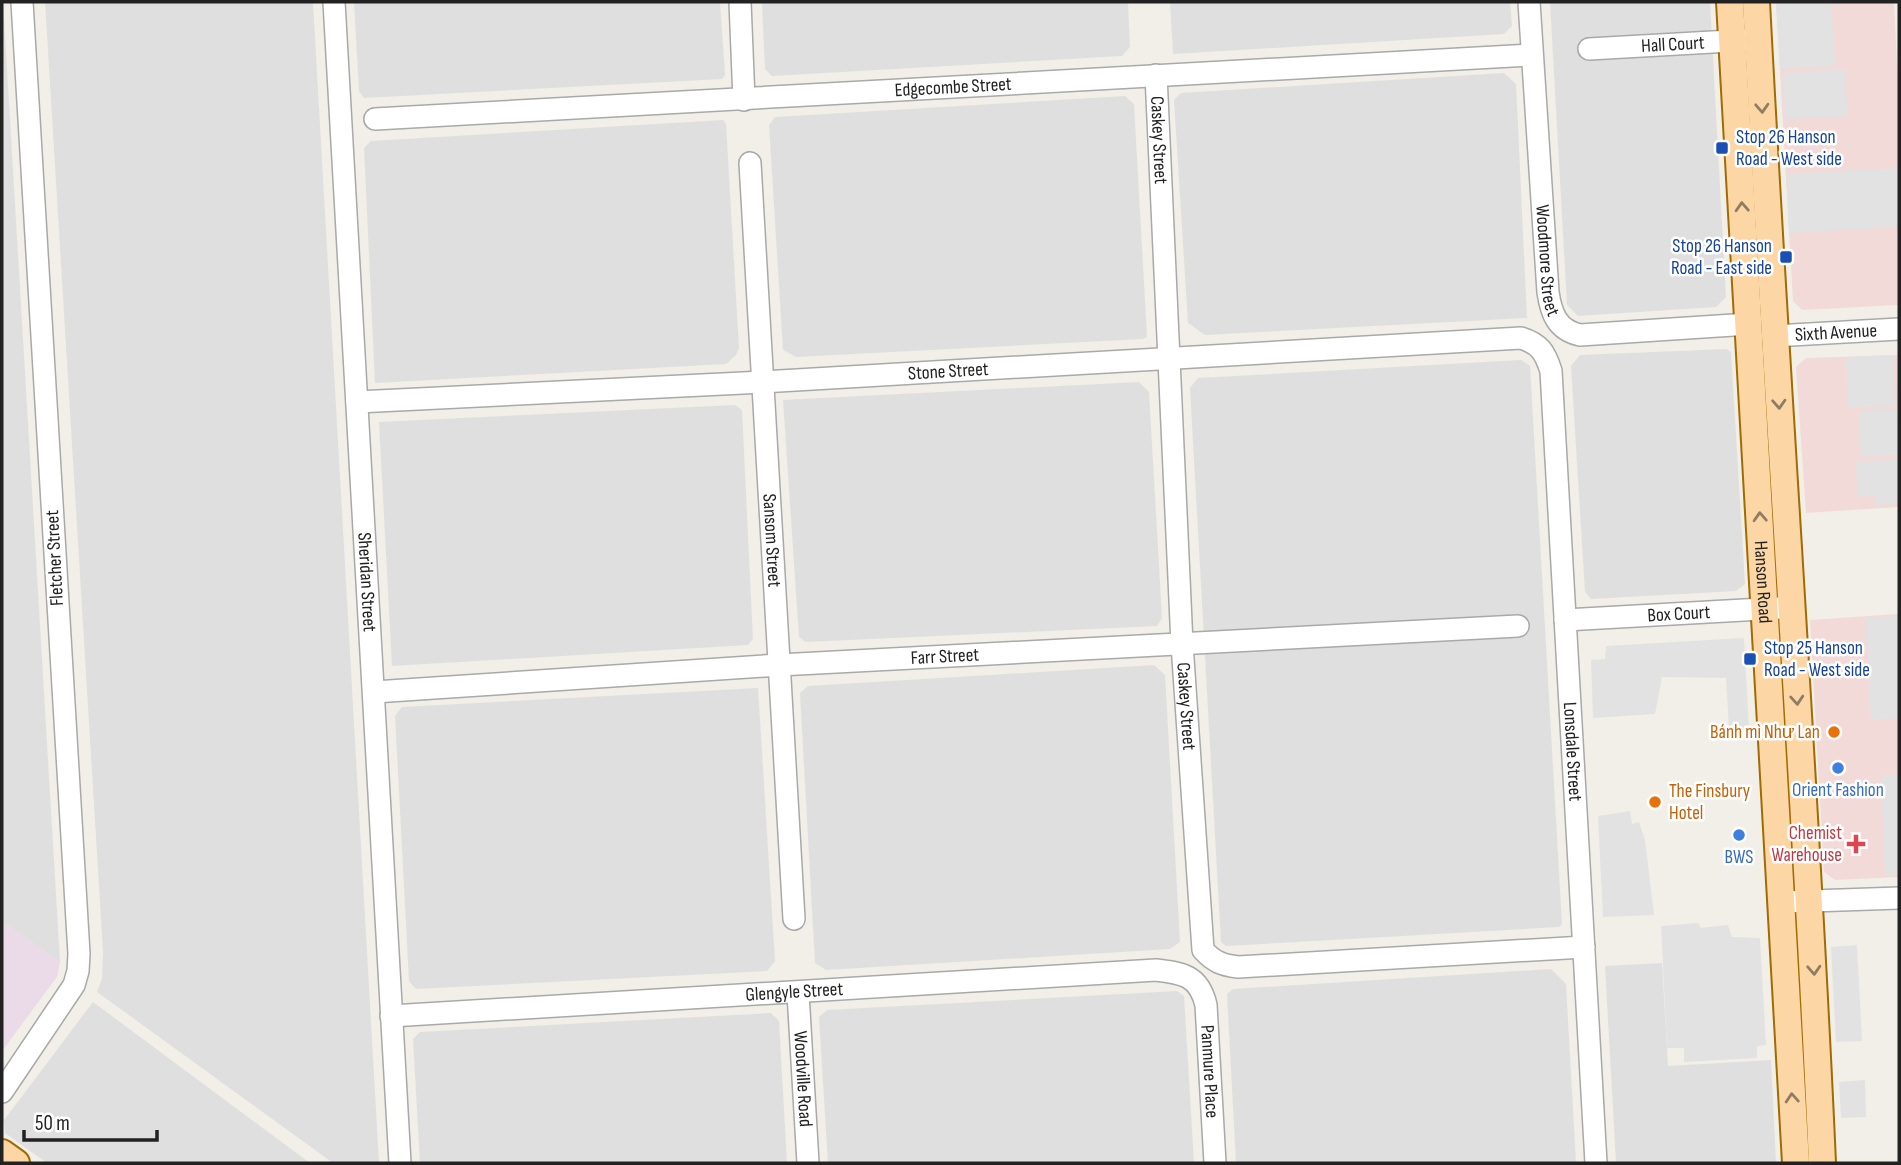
<svg xmlns="http://www.w3.org/2000/svg" width="1901" height="1165" font-family="'Sofia Sans Condensed',sans-serif">
	<style>
		.residential { fill: #e0dfdf }
		.commercial { fill: #f2dad9 }
		.industrial { fill: #ebdbe8 }
		.parking { fill: #e2e2e2 }
		.lines { fill: none; stroke-linecap: round; stroke-linejoin: round }
		.minor-casing { stroke: #a9a9a9; stroke-width: 24 }
		.major-casing { stroke: #a06b00; stroke-width: 30 }
		.minor { stroke: #fff; stroke-width: 21 }
		.major { stroke: #fcd6a4; stroke-width: 26 }
		.oneway { stroke: #8f7c63 }
		.transit-dot { fill: #1a4fb4; stroke: #fff; stroke-width: 2.5 }
		.food-dot { fill: #e8710a; stroke: #fff; stroke-width: 2.5 }
		.shop-dot { fill: #3f7fe0; stroke: #fff; stroke-width: 2.5 }
		.health-dot { fill: #e0444e; stroke: #fff; stroke-width: 2.5 }
		.labels { text-anchor: middle; dominant-baseline: central; stroke-width: 5; stroke-linejoin: round; paint-order: stroke }
		.street-label { font-size: 19px; fill: #222; stroke: #fff }
		.transit-label { font-size: 19px; fill: #164399; stroke: #fff; text-anchor: start }
		.food-label { font-size: 19px; fill: #c56008; stroke: #fff; text-anchor: end }
		.shop-label { font-size: 19px; fill: #366cbe; stroke: #fff }
		.health-label { font-size: 19px; fill: #be3a42; stroke: #fff; text-anchor: end }
	</style>
	<rect width="100%" height="100%" fill="#f2efe9"/>
	<!-- residential -->
	<g class="residential">
		<path d="M2 2H3L60 962 2 922Z"/>
		<path d="M45 2H313L379 1163H333L97 992 102 979 103 952Z"/>
		<path d="M354 2H720L725 75 722 79 364 98 359 91Z"/>
		<path d="M762 2H1128L1130 47 1122 56 772 76 765 69Z"/>
		<path d="M1170 2H1510L1512 26 1504 34 1173 54Z"/>
		<path d="M1550 2H1710L1726 297 1716 307 1578 316 1567 305Z"/>
		<path d="M1504 73 1516 84 1527 318 1205 335 1188 323 1174 100 1181 93Z"/>
		<path d="M1125 96 1134 104 1147 337 1143 339 796 357 783 350 769 125 775 117Z"/>
		<path d="M723 120 726 124 739 348 736 355 726 364 375 383 364 148 371 141Z"/>
		<path d="M1726 349 1731 352 1745 584 1736 591 1591 599 1585 592 1571 366 1580 355Z"/>
		<path d="M1521 360 1530 366 1562 924 1559 927 1226 946 1221 942 1190 388 1198 378Z"/>
		<path d="M1139 382 1149 392 1162 618 1157 626 806 642 799 637 783 400Z"/>
		<path d="M735 405 742 410 753 639 748 645 392 666 379 422Z"/>
		<path d="M1154 665 1165 675 1180 942 1170 949 826 970 815 963 800 693 808 686Z"/>
		<path d="M758 688 775 961 767 971 416 989 409 981 395 716 402 707Z"/>
		<path d="M1662 963 1668 1066 1771 1060 1776 1163H1616L1605 966Z"/>
		<path d="M1551 969 1566 984 1576 1163H1236L1227 994 1233 989Z"/>
		<path d="M1177 991 1184 996 1194 1163H828L819 1017 827 1010Z"/>
		<path d="M93 1002 310 1163H47L5 1133 4 1120Z"/>
		<path d="M771 1013 779 1021 787 1163H420L413 1039 420 1032Z"/>
	</g>
	<!-- commercial -->
	<g class="commercial">
		<path d="M1776 2H1894L1899 105V305L1802 310 1793 301Z"/>
		<path d="M1897 355 1899 507 1806 513 1796 367 1806 358Z"/>
		<path d="M1899 614V877L1835 880 1824 872 1810 620Z"/>
	</g>
	<!-- industrial -->
	<path class="industrial" d="M2 922 60 962 57 977 2 1051Z"/>
	<!-- parking -->
	<g class="parking">
		<path d="M1776 2H1831L1835 66 1780 69Z"/>
		<path d="M1845 69 1848 116 1785 119 1783 73Z"/>
		<path d="M1899 168V227L1789 233 1786 174Z"/>
		<path d="M1893 355 1895 406 1848 408 1846 357Z"/>
		<path d="M1897 409 1899 455 1861 457 1859 411Z"/>
		<path d="M1899 459V504L1876 505 1875 496 1858 497 1856 462Z"/>
		<path d="M1899 616V718L1871 720 1865 618Z"/>
		<path d="M1744 638 1749 730 1729 729 1726 678 1662 677 1655 714 1593 718 1591 660 1605 659 1606 646Z"/>
		<path d="M1881 775H1899V874L1885 875Z"/>
		<path d="M1630 811 1632 824 1639 822 1645 840 1654 915 1603 917 1598 816Z"/>
		<path d="M1698 923 1701 928 1728 925 1732 937 1760 938 1766 1045 1757 1046V1058L1684 1062V1048H1667L1661 926Z"/>
		<path d="M1857 945 1862 1041 1836 1042 1831 947Z"/>
		<path d="M1865 1080 1866 1117 1841 1118 1839 1082Z"/>
	</g>
	<g class="lines">
		<defs>
			<g id="minor">
				<path id="s1" d="M334 2 400 1163"/>
				<path d="M740 2 744 100"/>
				<path id="s2" d="M1529 2 1548 292C1551 313 1557 330 1580 335L1749 324"/>
				<path id="s3" d="M1589 49 1748 40"/>
				<path id="s4" d="M1156 75 1182 644 1203 950C1214 962 1222 965 1238 967L1584 947"/>
				<path id="s5" d="M375 119 1531 55"/>
				<path id="s6" d="M750 163 794 919"/>
				<path id="s7" d="M1775 336 1899 329"/>
				<path id="s8" d="M357 402 743 383 1521 338C1540 344 1545 352 1551 371L1596 1163"/>
				<path id="s9" d="M1565 620 1780 608"/>
				<path id="s10" d="M374 692 779 665 1518 626"/>
				<path d="M1783 902 1899 898"/>
				<path id="s11" d="M798 993 808 1163"/>
				<path id="s12" d="M391 1016 1156 970C1182 973 1199 975 1206 1005L1215 1163"/>
				<path d="M2 1092 74 985 78 971 79 954 22 2"/>
			</g>
			<g id="major">
				<path id="s13" d="M1730 2 1796 1163"/>
				<path d="M1756 2C1776 389 1805 776 1822 1163"/>
				<path d="M2 1153 16 1163"/>
			</g>
		</defs>
		<!-- minor casing -->
		<use href="#minor" class="minor-casing"/>
		<!-- major casing -->
		<use href="#major" class="major-casing"/>
		<!-- minor -->
		<use href="#minor" class="minor"/>
		<!-- major -->
		<use href="#major" class="major"/>
	</g>
	<!-- one-way arrows -->
	<defs><path id="oneway-chevron" d="M-2-3.5L2.5 0L-2 3.5" fill="none" stroke-width="1.6" stroke-linecap="round" stroke-linejoin="round" transform="scale(1.75)"/></defs>
	<g class="oneway">
		<use href="#oneway-chevron" transform="translate(1762 108) rotate(87)"/>
		<use href="#oneway-chevron" transform="translate(1742 207) rotate(-93)"/>
		<use href="#oneway-chevron" transform="translate(1779 404) rotate(87)"/>
		<use href="#oneway-chevron" transform="translate(1760 517) rotate(-93)"/>
		<use href="#oneway-chevron" transform="translate(1797 700) rotate(86)"/>
		<use href="#oneway-chevron" transform="translate(1814 970) rotate(87)"/>
		<use href="#oneway-chevron" transform="translate(1792 1098) rotate(-94)"/>
	</g>
	<!-- markers -->
	<g class="transit-dot">
		<rect x="1715" y="141" width="14" height="14" rx="3.5"/>
		<rect x="1779" y="250" width="14" height="14" rx="3.5"/>
		<rect x="1743" y="652" width="14" height="14" rx="3.5"/>
	</g>
	<g class="food-dot">
		<circle cx="1834" cy="732" r="7"/>
		<circle cx="1655" cy="802" r="7"/>
	</g>
	<g class="shop-dot">
		<circle cx="1838" cy="768" r="7"/>
		<circle cx="1739" cy="835" r="7"/>
	</g>
	<path class="health-dot" d="M1852.5 833.5h7v7h7v7h-7v7h-7v-7h-7v-7h7z"/>
	<g class="labels">
		<!-- street labels -->
		<g class="street-label">
			<text stroke="none"><textPath href="#s3" startOffset="84">Hall Court</textPath></text>
			<text stroke="none"><textPath href="#s5" startOffset="579">Edgecombe Street</textPath></text>
			<text stroke="none"><textPath href="#s4" startOffset="65">Caskey Street</textPath></text>
			<text stroke="none"><textPath href="#s2" startOffset="259">Woodmore Street</textPath></text>
			<text stroke="none"><textPath href="#s7" startOffset="61">Sixth Avenue</textPath></text>
			<text stroke="none"><textPath href="#s8" startOffset="592">Stone Street</textPath></text>
			<text stroke="none"><textPath href="#s6" startOffset="378">Sansom Street</textPath></text>
			<text transform="translate(55 558) rotate(-93)">Fletcher Street</text>
			<text stroke="none"><textPath href="#s1" startOffset="581">Sheridan Street</textPath></text>
			<text stroke="none"><textPath href="#s13" startOffset="581">Hanson Road</textPath></text>
			<text stroke="none"><textPath href="#s9" startOffset="114">Box Court</textPath></text>
			<text stroke="none"><textPath href="#s10" startOffset="572">Farr Street</textPath></text>
			<text stroke="none"><textPath href="#s4" startOffset="632">Caskey Street</textPath></text>
			<text stroke="none"><textPath href="#s8" startOffset="1594">Lonsdale Street</textPath></text>
			<text stroke="none"><textPath href="#s12" startOffset="404">Glengyle Street</textPath></text>
			<text stroke="none"><textPath href="#s12" startOffset="900">Panmure Place</textPath></text>
			<text stroke="none"><textPath href="#s11" startOffset="86">Woodville Road</textPath></text>
		</g>
		<!-- transit labels -->
		<g class="transit-label">
			<text x="1736" y="137">Stop 26 Hanson<tspan x="1736" dy="22">Road - West side</tspan></text>
			<text x="1772" y="246" text-anchor="end">Stop 26 Hanson<tspan x="1772" dy="22">Road - East side</tspan></text>
			<text x="1764" y="648">Stop 25 Hanson<tspan x="1764" dy="22">Road - West side</tspan></text>
		</g>
		<!-- food labels -->
		<g class="food-label">
			<text x="1820" y="732">Bánh mì Như Lan</text>
			<text x="1669" y="791" text-anchor="start">The Finsbury<tspan x="1669" dy="22">Hotel</tspan></text>
		</g>
		<!-- shop labels -->
		<g class="shop-label">
			<text x="1838" y="790">Orient Fashion</text>
			<text x="1739" y="857">BWS</text>
		</g>
		<!-- health labels -->
		<g class="health-label">
			<text x="1842" y="833">Chemist<tspan x="1842" dy="22">Warehouse</tspan></text>
		</g>
	</g>
	<!-- border -->
	<rect width="1901" height="1165" fill="none" stroke="#222222" stroke-width="7"/>
	<!-- scale -->
	<path d="M24 1130v10h133v-10" fill="none" stroke="#222222" stroke-width="3.5"/>
	<text x="35" y="1130" font-size="21" fill="#222222" stroke="#ffffff" stroke-width="5" paint-order="stroke">50 m</text>
</svg>
